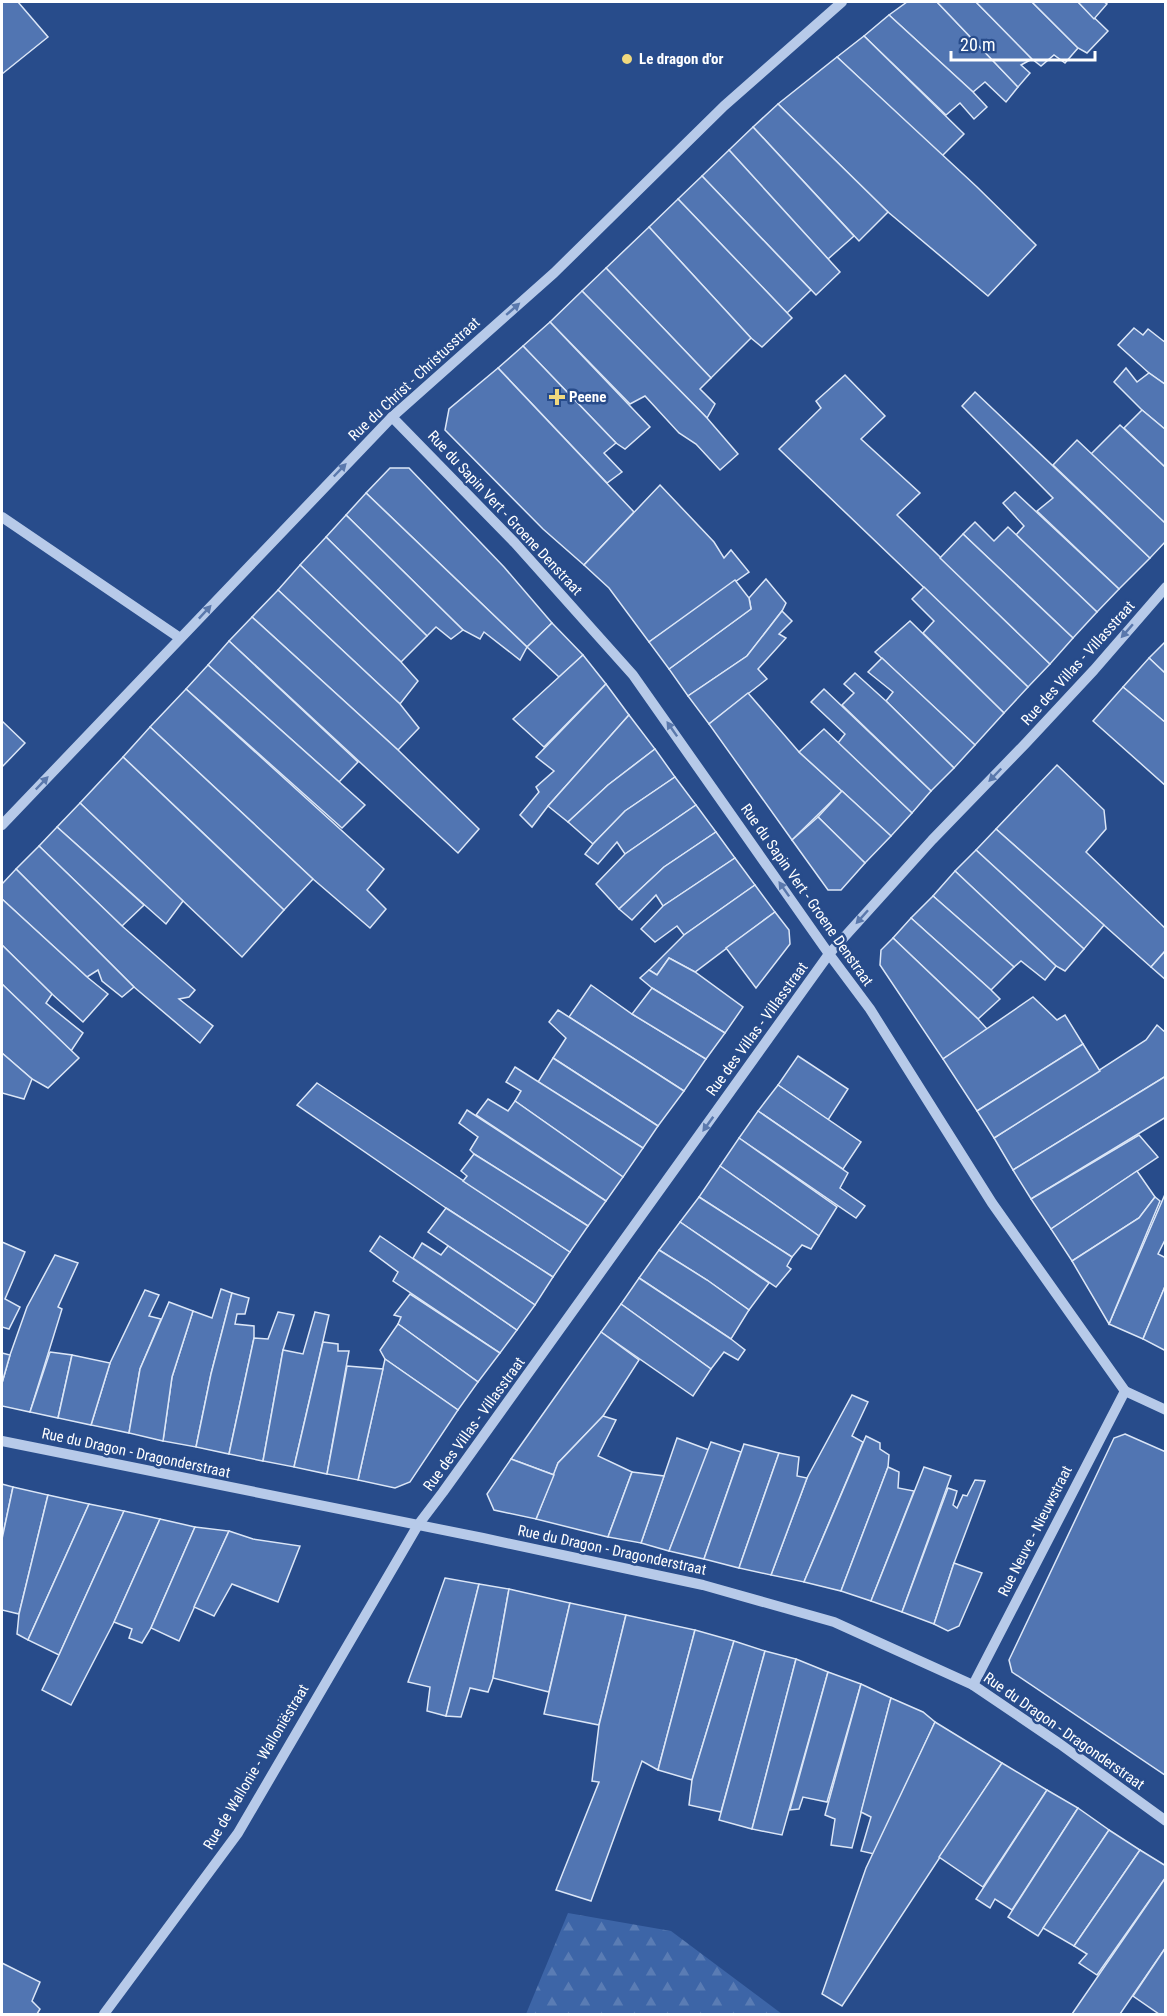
<svg xmlns="http://www.w3.org/2000/svg" width="1167" height="2016" font-family="'Roboto Condensed',sans-serif">
	<style>
		.forest { fill: url(#forest-firs) }
		.building { fill: #5175b2; stroke: #dbe6f7; stroke-width: 1.5 }
		.lines { fill: none; stroke-linecap: round; stroke-linejoin: round }
		.minor { stroke: #b7cae9; stroke-width: 10 }
		.oneway { fill: #5a78ac }
		.poi-dot { fill: #f1d97e; stroke: #284c8b; stroke-width: 2 }
		.labels { text-anchor: middle; dominant-baseline: central; stroke-width: 5; stroke-linejoin: round; paint-order: stroke }
		.poi-label { font-size: 15px; font-weight: bold; fill: #fff; stroke: #284c8b; text-anchor: start }
		.street-label { font-size: 15px; fill: #fff; stroke: #284c8b }
	</style>
	<defs>
		<pattern id="forest-firs" width="22" height="20" patternUnits="userSpaceOnUse" patternTransform="scale(1.5)"><rect width="22" height="20" fill="#3d65a7"/><path d="M5 1l3.5 6h-7zM16 11l3.5 6h-7z" fill="#5a7cb4"/></pattern>
	</defs>
	<rect width="100%" height="100%" fill="#284c8b"/>
	<!-- forest -->
	<path class="forest" d="M568 1913 671 1931 782 2014H526Z"/>
	<!-- building -->
	<g class="building">
		<path d="M2 2H18L48 37 2 74Z"/>
		<path d="M907 2H937L1018 87 1006 102 985 82 973 92 889 15Z"/>
		<path d="M937 2H976L1032 59 1021 65 1030 73 1018 87Z"/>
		<path d="M976 2H1032L1078 48 1065 63 1054 55 1041 66 1032 59Z"/>
		<path d="M1032 2H1078L1108 31 1087 53 1078 48Z"/>
		<path d="M1078 2H1104L1107 4 1094 19Z"/>
		<path d="M889 15 973 92 987 107 974 119 960 103 946 115 864 36Z"/>
		<path d="M864 36 964 134 942 156 837 57Z"/>
		<path d="M837 57 977 187 1036 245 988 296 888 212 778 104Z"/>
		<path d="M778 104 888 212 859 241 753 127Z"/>
		<path d="M753 127 854 236 828 259 729 150Z"/>
		<path d="M729 150 840 272 816 295 702 176Z"/>
		<path d="M702 176 811 290 787 313 678 199Z"/>
		<path d="M678 199 792 318 762 347 751 338 649 227Z"/>
		<path d="M649 227 751 338 711 378 606 268Z"/>
		<path d="M606 268 711 378 700 389 715 404 707 418 582 291Z"/>
		<path d="M582 291 707 418 738 454 720 470 696 444 679 433 645 396 630 404 550 322Z"/>
		<path d="M550 322 650 427 625 449 616 443 523 346Z"/>
		<path d="M1134 328 1143 335 1148 329 1166 343V385L1149 373 1118 345Z"/>
		<path d="M523 346 616 443 604 453 622 472 607 483 498 368Z"/>
		<path d="M498 368 634 512 584 565 543 529 445 430 449 409Z"/>
		<path d="M1126 368 1137 382 1149 373 1166 385V430L1142 410 1114 382Z"/>
		<path d="M845 375 885 416 861 439 920 493 897 515 1050 664 1028 687 779 449 821 408 816 401Z"/>
		<path d="M975 392 1150 558 1119 589 1037 511 1053 498 962 406Z"/>
		<path d="M1142 410 1166 430V468L1124 428Z"/>
		<path d="M1120 425 1166 468V524L1091 454Z"/>
		<path d="M1077 440 1166 524V541L1150 558 1053 465Z"/>
		<path d="M390 468H409L504 567 552 623 527 647 366 493Z"/>
		<path d="M660 485 714 542 724 558 731 550 749 572 649 642 609 588 584 565Z"/>
		<path d="M1015 492 1119 589 1097 612 1016 535 1024 526 1003 503Z"/>
		<path d="M366 493 527 647 520 660 484 632 480 639 463 630 346 515Z"/>
		<path d="M346 515 463 630 451 639 436 627 427 636 326 537Z"/>
		<path d="M975 522 994 541 1008 527 1097 612 1073 638 963 534Z"/>
		<path d="M963 534 1073 638 1050 664 940 558Z"/>
		<path d="M326 537 427 636 401 662 300 565Z"/>
		<path d="M300 565 401 662 418 681 400 704 278 590Z"/>
		<path d="M766 579 786 603 782 611 747 656 688 696 669 669 751 609 749 598Z"/>
		<path d="M735 580 749 598 751 609 669 669 649 642Z"/>
		<path d="M924 587 1028 687 1004 713 923 633 934 621 912 599Z"/>
		<path d="M278 590 400 704 419 728 398 750 252 617Z"/>
		<path d="M782 611 792 621 779 634 786 638 758 669 767 679 709 724 688 696 747 656Z"/>
		<path d="M252 617 398 750 479 829 458 853 229 641Z"/>
		<path d="M910 621 1004 713 975 745 875 652Z"/>
		<path d="M552 623 583 655 559 677 527 647Z"/>
		<path d="M229 641 358 762 339 782 208 665Z"/>
		<path d="M1166 641V674L1149 658Z"/>
		<path d="M583 655 606 684 544 747 513 719Z"/>
		<path d="M882 658 975 745 954 768 886 701 893 692 868 672Z"/>
		<path d="M1149 658 1166 674V723L1123 687Z"/>
		<path d="M208 665 365 805 342 828 186 689Z"/>
		<path d="M855 673 886 701 954 768 931 791 842 705 854 693 844 684Z"/>
		<path d="M606 684 629 715 548 806 532 827 520 815 539 792 536 787 554 771 536 757Z"/>
		<path d="M1123 687 1166 723V786L1093 721Z"/>
		<path d="M186 689 384 869 367 890 386 909 370 928 313 879 150 727Z"/>
		<path d="M824 689 931 791 912 813 838 743 845 734 811 702Z"/>
		<path d="M748 693 799 752 842 791 792 840 709 724Z"/>
		<path d="M629 715 655 749 608 785 568 822 548 806Z"/>
		<path d="M2 721 25 743 2 767Z"/>
		<path d="M150 727 313 879 284 910 123 757Z"/>
		<path d="M824 729 912 813 891 836 799 752Z"/>
		<path d="M655 749 675 777 625 811 593 844 568 822 608 785Z"/>
		<path d="M123 757 284 910 242 957 80 803Z"/>
		<path d="M1057 765 1104 810 1106 829 1086 852 1166 929V950L1151 967 996 829Z"/>
		<path d="M675 777 696 805 625 854 617 842 598 864 585 854 593 844 625 811Z"/>
		<path d="M842 791 891 836 865 863 818 817Z"/>
		<path d="M80 803 183 901 166 924 57 827Z"/>
		<path d="M696 805 716 832 664 867 619 909 596 884 625 854Z"/>
		<path d="M818 817 865 863 841 890H828L792 840Z"/>
		<path d="M57 827 144 905 122 926 39 846Z"/>
		<path d="M996 829 1104 925 1084 949 976 850Z"/>
		<path d="M716 832 735 858 663 906 656 895 632 920 619 909 664 867Z"/>
		<path d="M39 846 122 926 195 990 189 997 179 999 213 1026 200 1043 134 987 16 869Z"/>
		<path d="M976 850 1084 949 1065 971 1056 966 955 871Z"/>
		<path d="M735 858 755 885 684 935 677 926 655 942 641 929 663 906Z"/>
		<path d="M16 869 134 987 122 997 102 981 98 970 87 977 2 899V884Z"/>
		<path d="M955 871 1056 966 1045 980 1021 961 1014 967 933 896Z"/>
		<path d="M755 885 775 912 695 972 669 958 657 975 649 970 684 935Z"/>
		<path d="M933 896 1014 967 991 990 911 918Z"/>
		<path d="M2 899 87 977 108 994 83 1022 52 994 2 945Z"/>
		<path d="M775 912 789 930 790 944 756 988 726 948Z"/>
		<path d="M911 918 991 990 1000 999 978 1019 893 938Z"/>
		<path d="M893 938 978 1019 988 1030 943 1059 880 965 881 950Z"/>
		<path d="M2 945 52 994 46 1003 83 1033 71 1051 2 984Z"/>
		<path d="M1166 950V980L1151 967Z"/>
		<path d="M669 958 695 972 743 1007 725 1033 652 988 640 978 649 970 657 975Z"/>
		<path d="M2 984 79 1058 48 1088 32 1079 2 1053Z"/>
		<path d="M591 985 632 1014 706 1059 684 1091 569 1017Z"/>
		<path d="M652 988 725 1033 706 1059 632 1014Z"/>
		<path d="M1033 997 1057 1020 1065 1015 1083 1044 977 1111 943 1059Z"/>
		<path d="M558 1010 684 1091 658 1126 553 1058 566 1038 549 1022Z"/>
		<path d="M1157 1025 1166 1033V1076L1013 1170 994 1138 1146 1040Z"/>
		<path d="M1083 1044 1100 1071 994 1138 977 1111Z"/>
		<path d="M2 1053 32 1079 24 1099 2 1093Z"/>
		<path d="M798 1056 848 1089 828 1120 778 1085Z"/>
		<path d="M553 1058 658 1126 643 1148 538 1082Z"/>
		<path d="M515 1067 643 1148 623 1177 515 1101 521 1091 506 1082Z"/>
		<path d="M1166 1076V1117L1031 1199 1013 1170Z"/>
		<path d="M317 1083 570 1252 553 1277 446 1208 297 1105Z"/>
		<path d="M778 1085 861 1142 843 1169 758 1111Z"/>
		<path d="M488 1099 508 1111 515 1101 623 1177 606 1201 476 1115Z"/>
		<path d="M467 1110 606 1201 588 1226 474 1154 470 1150 478 1137 459 1123Z"/>
		<path d="M758 1111 848 1173 840 1188 865 1206 856 1218 739 1138Z"/>
		<path d="M1139 1135 1158 1157 1051 1229 1031 1199Z"/>
		<path d="M739 1138 837 1207 819 1236 720 1166Z"/>
		<path d="M474 1154 588 1226 570 1252 463 1181 467 1176 461 1171Z"/>
		<path d="M720 1166 819 1236 811 1249 802 1245 792 1257 699 1197Z"/>
		<path d="M1137 1171 1155 1197 1139 1218 1072 1261 1051 1229Z"/>
		<path d="M1166 1192V1238L1158 1254 1166 1258V1284L1143 1339 1109 1324Z"/>
		<path d="M699 1197 792 1257 787 1266 791 1269 776 1287 680 1222Z"/>
		<path d="M1155 1197 1160 1201 1109 1324 1072 1261 1139 1218Z"/>
		<path d="M446 1208 553 1277 535 1305 428 1232Z"/>
		<path d="M680 1222 769 1283 749 1310 707 1280 659 1250Z"/>
		<path d="M380 1236 517 1330 500 1353 393 1281 398 1272 370 1251Z"/>
		<path d="M2 1242 25 1252 5 1299 20 1307 9 1329 2 1327Z"/>
		<path d="M422 1243 441 1255 448 1246 535 1305 517 1330 413 1258Z"/>
		<path d="M659 1250 707 1280 749 1310 731 1339 639 1278Z"/>
		<path d="M55 1255 78 1263 58 1307 62 1309 30 1412 2 1406V1383L10 1355 27 1307Z"/>
		<path d="M639 1278 731 1339 745 1350 738 1360 724 1352 711 1369 621 1304Z"/>
		<path d="M1166 1284V1351L1143 1339Z"/>
		<path d="M221 1289 232 1293 211 1374 196 1447 163 1441 172 1377 193 1311 212 1318Z"/>
		<path d="M145 1290 159 1295 149 1316 161 1319 140 1369 129 1433 91 1425 110 1363Z"/>
		<path d="M232 1293 249 1298 245 1314H237L235 1324 254 1326V1338L229 1454 196 1447 211 1374Z"/>
		<path d="M410 1294 500 1353 478 1382 398 1324 401 1317 394 1315Z"/>
		<path d="M169 1302 193 1311 172 1377 163 1441 129 1433 140 1369Z"/>
		<path d="M621 1304 711 1369 693 1396 601 1332Z"/>
		<path d="M278 1312 294 1315 283 1350 263 1461 229 1454 254 1338 268 1339Z"/>
		<path d="M315 1312 329 1315 294 1467 263 1461 283 1350 303 1354Z"/>
		<path d="M398 1324 478 1382 458 1410 385 1359 380 1350Z"/>
		<path d="M601 1332 639 1360 603 1416 558 1463 554 1475 511 1459Z"/>
		<path d="M323 1342 338 1344V1351H349L327 1474 294 1467Z"/>
		<path d="M50 1352 72 1355 58 1418 30 1412Z"/>
		<path d="M2 1353 10 1355 2 1383Z"/>
		<path d="M72 1355 110 1363 91 1425 58 1418Z"/>
		<path d="M385 1359 458 1410 410 1482 395 1488 358 1480Z"/>
		<path d="M347 1366 383 1369 358 1480 327 1474Z"/>
		<path d="M852 1395 868 1402 852 1436 863 1442 804 1582 771 1575 807 1478Z"/>
		<path d="M603 1416 616 1420 598 1456 632 1472 608 1537 536 1519 558 1463Z"/>
		<path d="M1125 1434 1166 1452 1165 1775 1012 1672 1009 1660 1114 1438Z"/>
		<path d="M866 1436 880 1443V1449L889 1455 888 1467 841 1591 804 1582Z"/>
		<path d="M677 1438 709 1450 669 1551 641 1543Z"/>
		<path d="M711 1442 741 1452 704 1559 669 1551Z"/>
		<path d="M744 1444 779 1453 739 1568 704 1559Z"/>
		<path d="M779 1453 799 1457 797 1476 807 1478 771 1575 739 1568Z"/>
		<path d="M511 1459 554 1475 536 1519 494 1510 487 1494Z"/>
		<path d="M888 1467 899 1472 898 1488 914 1491 871 1601 841 1591Z"/>
		<path d="M924 1467 951 1476 902 1612 871 1601Z"/>
		<path d="M632 1472 664 1476 641 1543 608 1537Z"/>
		<path d="M975 1480 985 1481 954 1563 934 1624 902 1612 948 1488 957 1491 953 1505 957 1508 963 1495 967 1496Z"/>
		<path d="M2 1484 13 1487 2 1539Z"/>
		<path d="M13 1487 48 1495 19 1614 2 1610V1539Z"/>
		<path d="M48 1495 89 1504 28 1640 17 1634 19 1614Z"/>
		<path d="M89 1504 124 1511 59 1655 28 1640Z"/>
		<path d="M124 1511 160 1519 114 1622 71 1705 42 1690 59 1655Z"/>
		<path d="M160 1519 195 1527 151 1628 142 1643 129 1638 132 1629 114 1622Z"/>
		<path d="M195 1527 229 1531 179 1641 151 1628Z"/>
		<path d="M229 1531 253 1539 300 1546 278 1602 232 1584 214 1616 194 1607Z"/>
		<path d="M954 1563 982 1573 959 1626 948 1631 934 1624Z"/>
		<path d="M445 1578 479 1584 446 1716 427 1711 430 1687 408 1682Z"/>
		<path d="M479 1584 509 1589 493 1678 488 1692 470 1688 461 1717 446 1716Z"/>
		<path d="M509 1589 570 1603 549 1692 493 1678Z"/>
		<path d="M570 1603 626 1615 599 1725 544 1714Z"/>
		<path d="M626 1615 695 1630 658 1770 642 1761 591 1901 556 1890 599 1782 592 1781 599 1725Z"/>
		<path d="M695 1630 734 1641 692 1780 658 1770Z"/>
		<path d="M734 1641 765 1651 721 1812 689 1805 692 1780Z"/>
		<path d="M765 1651 796 1659 752 1829 719 1820Z"/>
		<path d="M796 1659 828 1672 782 1835 752 1829Z"/>
		<path d="M828 1672 861 1684 827 1802 803 1797 799 1809 790 1810Z"/>
		<path d="M861 1684 891 1698 852 1848 831 1845 835 1819 825 1815Z"/>
		<path d="M891 1698 923 1712 935 1722 874 1854 861 1851 871 1817 861 1812Z"/>
		<path d="M935 1722 1002 1763 842 2006 822 1994 866 1868Z"/>
		<path d="M1002 1763 1047 1790 983 1887 939 1857Z"/>
		<path d="M1047 1790 1078 1808 1012 1910 995 1899 990 1908 976 1899Z"/>
		<path d="M1078 1808 1109 1830 1038 1936 1008 1917Z"/>
		<path d="M1109 1830 1140 1850 1074 1946 1043 1928Z"/>
		<path d="M1140 1850 1166 1866V1877L1097 1975 1079 1963 1087 1954 1074 1946Z"/>
		<path d="M1166 1877V1947L1120 2014H1072Z"/>
		<path d="M1166 1947V2014H1159L1133 1996Z"/>
		<path d="M2 1963 40 1982 32 2001 40 2009 37 2014H2Z"/>
	</g>
	<g class="lines">
		<!-- minor -->
		<g class="minor">
			<path d="M392 417 515 543 633 675 829 954 870 1009 992 1203 1125 1391 1166 1410"/>
			<path d="M2 517 180 638"/>
			<path d="M2 825 392 417 554 273 724 106 842 2"/>
			<path d="M2 1441 483 1538 703 1585 834 1622 973 1685 1060 1744 1166 1821"/>
			<path d="M973 1685 1125 1391"/>
			<path d="M104 2014 238 1833 418 1525 443 1492 829 954 932 840 1026 743 1094 670 1166 587"/>
		</g>
	</g>
	<!-- one-way arrows -->
	<defs><path id="oneway-solid" d="M-6-.8H1V-3.2L6.5 0L1 3.2V.8H-6Z" transform="scale(1.5)"/></defs>
	<g class="oneway">
		<use href="#oneway-solid" transform="translate(513 309) rotate(-41)"/>
		<use href="#oneway-solid" transform="translate(340 470) rotate(-46)"/>
		<use href="#oneway-solid" transform="translate(205 612) rotate(-47)"/>
		<use href="#oneway-solid" transform="translate(1127 631) rotate(131)"/>
		<use href="#oneway-solid" transform="translate(672 729) rotate(-125)"/>
		<use href="#oneway-solid" transform="translate(995 775) rotate(134)"/>
		<use href="#oneway-solid" transform="translate(42 783) rotate(-46)"/>
		<use href="#oneway-solid" transform="translate(784 889) rotate(-125)"/>
		<use href="#oneway-solid" transform="translate(862 917) rotate(132)"/>
		<use href="#oneway-solid" transform="translate(708 1124) rotate(126)"/>
	</g>
	<!-- markers -->
	<g class="poi-dot">
		<circle cx="627" cy="59" r="6"/>
		<path d="M554 388h6v6h6v6h-6v6h-6v-6h-6v-6h6z"/>
	</g>
	<g class="labels">
		<!-- poi labels -->
		<g class="poi-label">
			<text x="639" y="59">Le dragon d'or</text>
			<text x="569" y="397">Peene</text>
		</g>
		<!-- street labels -->
		<g class="street-label">
			<text transform="translate(414 379) rotate(-43)">Rue du Christ - Christusstraat</text>
			<text transform="translate(505 513) rotate(47)">Rue du Sapin Vert - Groene Denstraat</text>
			<text transform="translate(1078 663) rotate(-48)">Rue des Villas - Villasstraat</text>
			<text transform="translate(807 895) rotate(55)">Rue du Sapin Vert - Groene Denstraat</text>
			<text transform="translate(757 1029) rotate(-54)">Rue des Villas - Villasstraat</text>
			<text transform="translate(474 1424) rotate(-54)">Rue des Villas - Villasstraat</text>
			<text transform="translate(136 1453) rotate(12)">Rue du Dragon - Dragonderstraat</text>
			<text transform="translate(1035 1531) rotate(-63)">Rue Neuve - Nieuwstraat</text>
			<text transform="translate(612 1550) rotate(12)">Rue du Dragon - Dragonderstraat</text>
			<text transform="translate(1064 1731) rotate(35)">Rue du Dragon - Dragonderstraat</text>
			<text transform="translate(256 1767) rotate(-59)">Rue de Wallonie - Walloniëstraat</text>
		</g>
	</g>
	<!-- border -->
	<rect width="1167" height="2016" fill="none" stroke="#ffffff" stroke-width="6"/>
	<!-- scale -->
	<path d="M951 51v9h144v-9" fill="none" stroke="#ffffff" stroke-width="3"/>
	<text x="960" y="51" font-size="18" fill="#ffffff" stroke="#284c8b" stroke-width="4.5" paint-order="stroke">20 m</text>
</svg>
